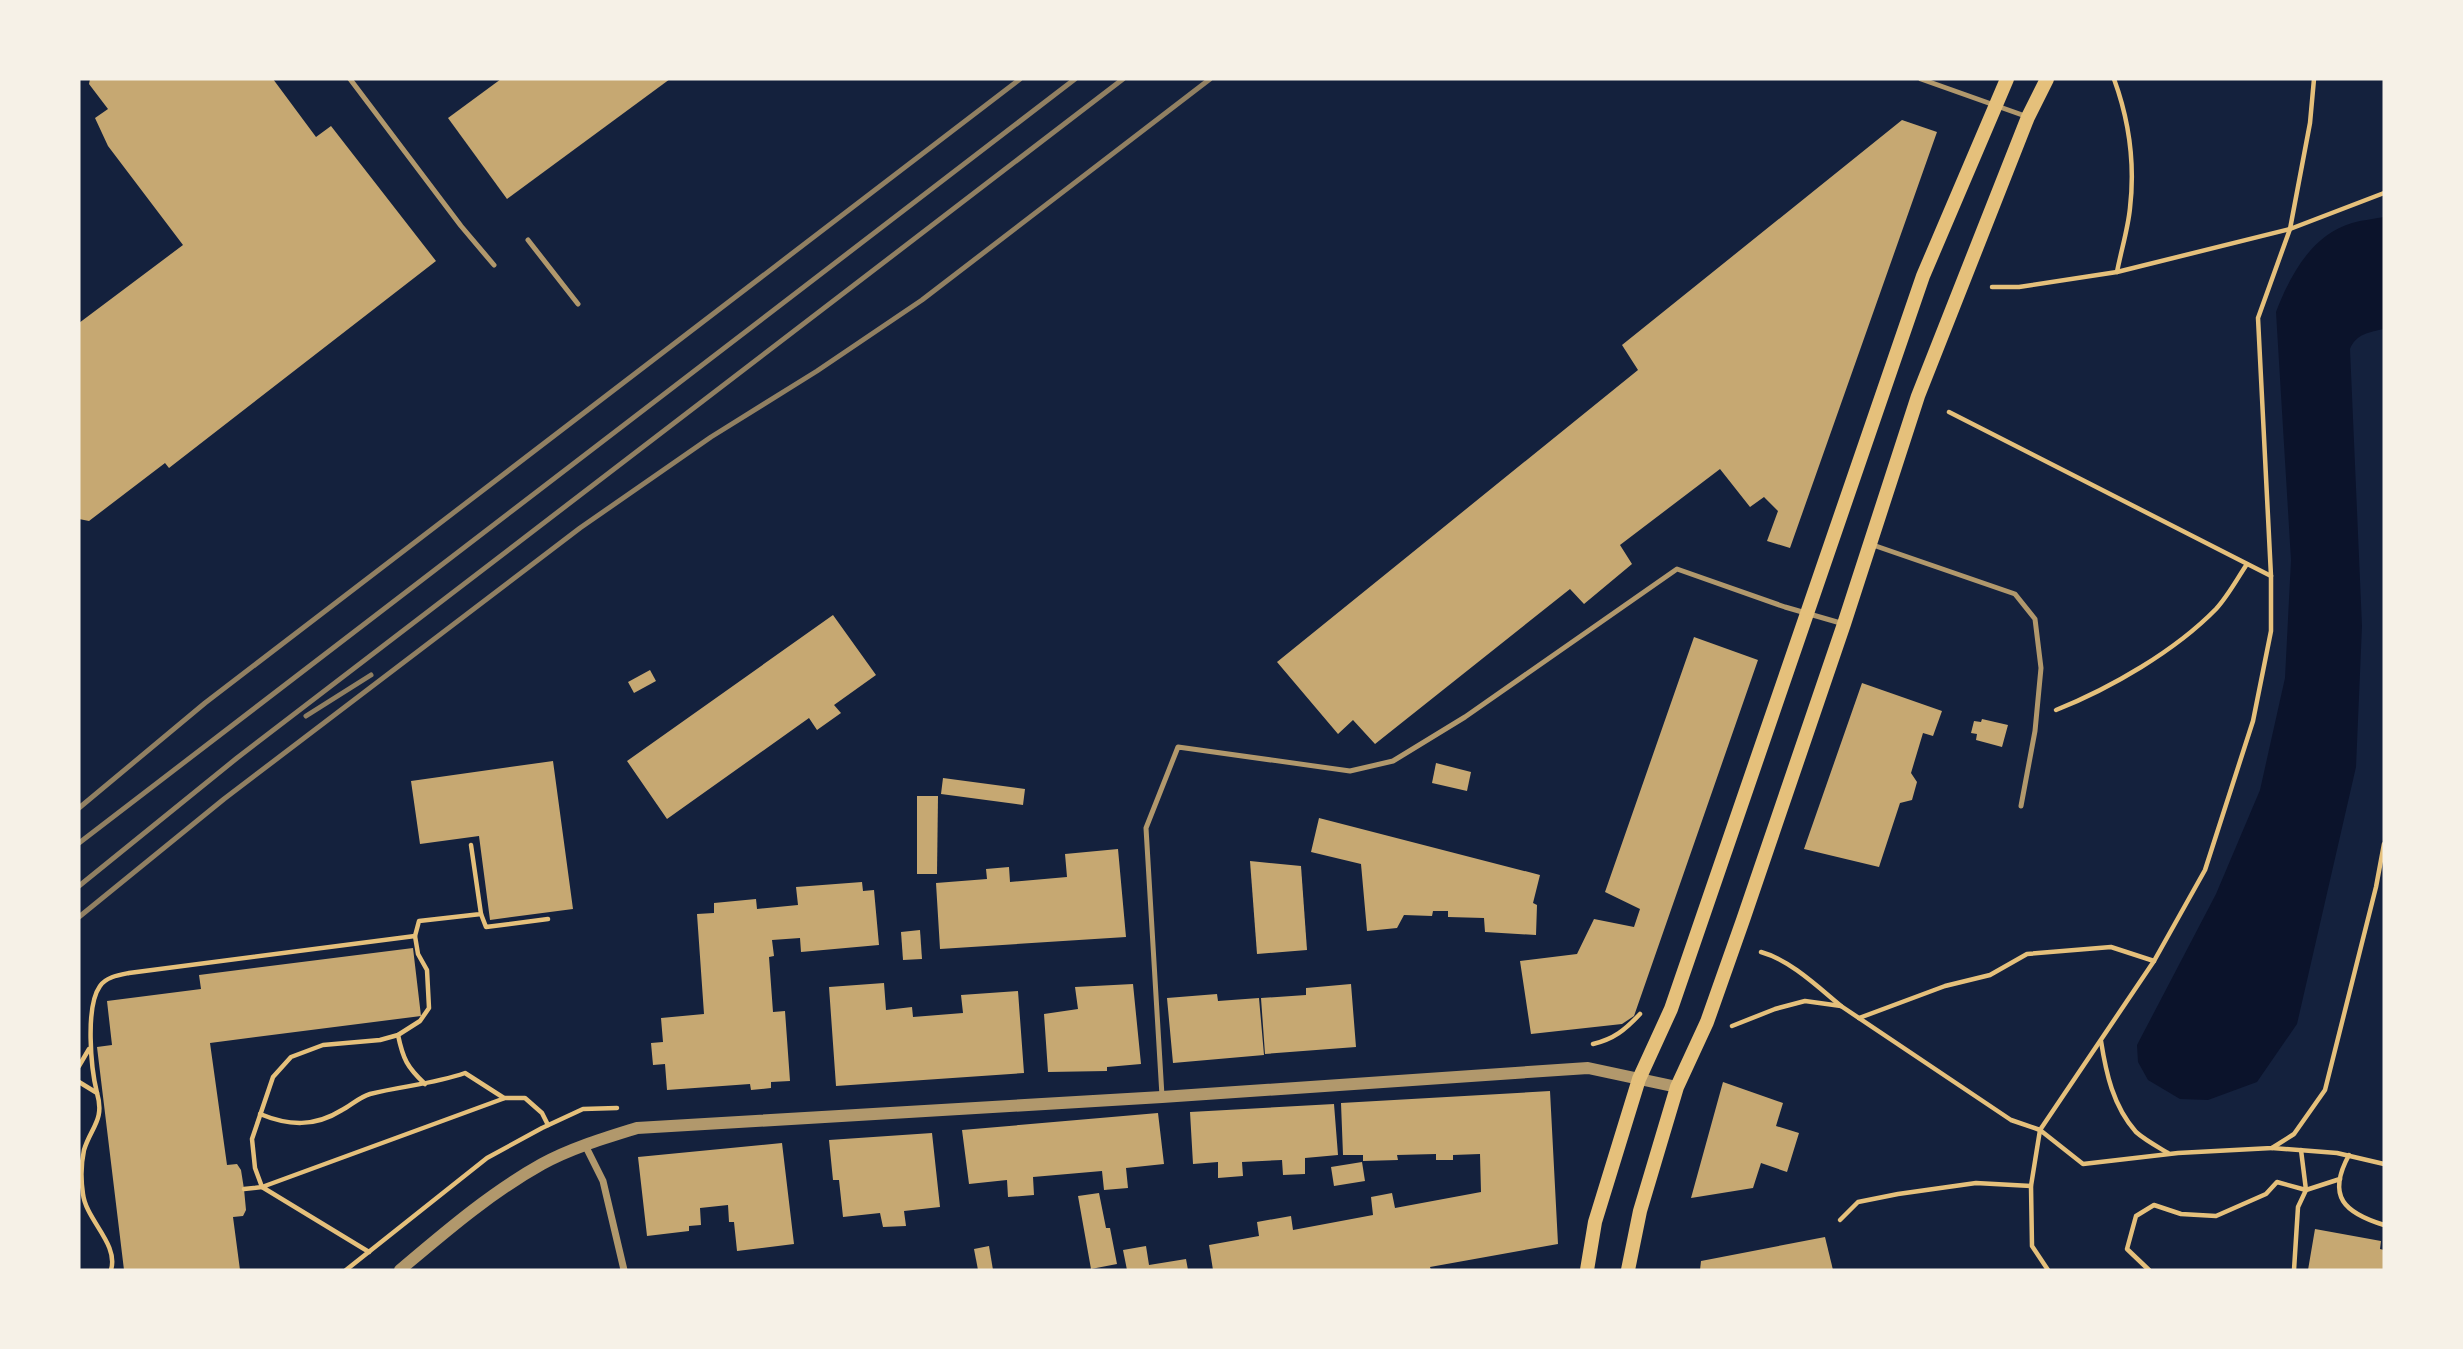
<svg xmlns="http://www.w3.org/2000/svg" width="2463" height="1349" font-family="'Golos Text',sans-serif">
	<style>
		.water { fill: #0b132b }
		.building { fill: #c6a872 }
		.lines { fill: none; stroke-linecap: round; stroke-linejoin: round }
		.path { stroke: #e5c07b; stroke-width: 4.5 }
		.service { stroke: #b1986c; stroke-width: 5 }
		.minor { stroke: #b1986c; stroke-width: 7 }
		.tertiary { stroke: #b1986c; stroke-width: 12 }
		.secondary { stroke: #e5c07b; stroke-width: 14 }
		.rail { stroke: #918062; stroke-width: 5 }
	</style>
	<rect width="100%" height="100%" fill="#14213d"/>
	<!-- water -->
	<path class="water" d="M2384 217V329C2370 332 2356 334 2350 349L2362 626 2356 767 2297 1024 2257 1082 2208 1100 2180 1099 2148 1080 2138 1062 2137 1045 2216 894 2260 790 2285 678 2291 560 2276 312C2290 276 2311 235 2352 223 2362 220 2374 219 2384 217Z"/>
	<!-- building -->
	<g class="building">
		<path d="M90 79H273L316 137 331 126 436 261 169 468 165 463 89 521 79 519V323L183 245 108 146 95 118 108 109 89 84Z"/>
		<path d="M501 79H670L507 199 448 118Z"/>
		<path d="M1902 120 1937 132 1790 548 1767 541 1778 511 1764 497 1750 507 1720 469 1620 545 1632 564 1584 604 1570 589 1375 744 1353 720 1338 734 1277 662 1638 370 1622 345Z"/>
		<path d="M833 615 876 675 834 705 841 713 817 730 809 718 667 819 627 761Z"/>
		<path d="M1694 637 1758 660 1634 1016 1622 1024 1531 1034 1520 961 1577 954 1594 919 1634 927 1640 909 1605 892Z"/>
		<path d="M650 670 656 681 634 693 628 682Z"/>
		<path d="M1862 683 1942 711 1933 736 1923 733 1911 773 1917 782 1912 800 1900 803 1879 867 1804 849Z"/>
		<path d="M1982 719 2008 725 2002 747 1976 740 1977 734 1971 733 1974 721 1981 722Z"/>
		<path d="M553 761 573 909 490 920 479 836 420 844 411 781Z"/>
		<path d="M1436 763 1471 772 1467 791 1432 783Z"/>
		<path d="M943 778 1025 789 1023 805 941 794Z"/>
		<path d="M917 796H938L937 874H917Z"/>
		<path d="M1319 818 1540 875 1533 903 1537 905 1536 935 1485 932 1484 918 1448 917V911H1433L1432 916 1404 915 1397 928 1367 931 1361 864 1311 852Z"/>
		<path d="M1118 849 1126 937 940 949 936 883 987 879 986 869 1009 867 1010 882 1067 877 1065 854Z"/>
		<path d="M1250 861 1301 866 1307 950 1257 954Z"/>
		<path d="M862 882 863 891 874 890 879 945 801 952 800 938 772 940 774 956 769 957 773 1012 785 1011 790 1081 771 1082V1088L751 1090 750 1084 667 1090 665 1064 653 1065 651 1043 663 1042 661 1018 704 1014 697 914 714 913V903L756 899 757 909 798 905 796 887Z"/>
		<path d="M920 930 922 959 903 960 901 932Z"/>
		<path d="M413 948 421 1016 210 1043 227 1165 237 1164 241 1170 244 1189 246 1210 243 1216 233 1217 240 1270H124L97 1047 112 1045 107 1001 201 989 199 975Z"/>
		<path d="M884 983 886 1010 912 1007 913 1017 963 1013 961 995 1018 991 1024 1073 836 1086 829 987Z"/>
		<path d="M1133 984 1141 1064 1107 1067V1071L1048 1072 1044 1014 1078 1009 1075 987Z"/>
		<path d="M1351 984 1356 1047 1265 1054 1261 998 1306 995V988Z"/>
		<path d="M1217 994 1218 1001 1259 998 1264 1055 1173 1063 1167 998Z"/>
		<path d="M1723 1082 1783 1103 1776 1126 1799 1133 1787 1172 1761 1163 1753 1188 1691 1198Z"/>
		<path d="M1550 1091 1558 1244 1430 1267 1431 1270H1213L1209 1245 1259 1236 1257 1222 1291 1216 1293 1230 1373 1215 1371 1197 1392 1193 1395 1208 1481 1192 1480 1154 1453 1155V1160H1436V1154L1397 1155 1398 1160 1363 1161V1155H1343L1341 1103Z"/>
		<path d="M1334 1104 1338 1155 1305 1158V1174L1283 1175 1282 1160 1242 1162 1243 1176 1218 1178V1162L1193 1164 1190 1112Z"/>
		<path d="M1158 1113 1164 1164 1126 1168 1128 1188 1104 1190 1102 1171 1033 1177 1034 1195 1008 1197 1007 1180 969 1184 962 1130Z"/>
		<path d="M932 1133 940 1207 904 1211 906 1226 883 1227 880 1213 843 1217 839 1180H833L829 1140Z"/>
		<path d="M782 1143 794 1244 737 1251 734 1222H729L728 1205 700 1208 701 1225 689 1226V1231L647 1236 638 1157Z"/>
		<path d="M1362 1162 1365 1181 1334 1186 1331 1167Z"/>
		<path d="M1099 1193 1106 1228H1110L1117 1264 1091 1269 1078 1196Z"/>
		<path d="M2315 1229 2381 1241 2380 1249 2384 1250V1270H2308Z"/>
		<path d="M1825 1237 1833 1270H1700L1701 1261Z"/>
		<path d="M989 1246 993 1270H978L974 1249Z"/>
		<path d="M1146 1246 1149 1265 1186 1259 1188 1270H1127L1123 1250Z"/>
	</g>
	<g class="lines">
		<!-- path -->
		<g class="path">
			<path d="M2114 79C2129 120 2135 165 2130 208 2128 229 2121 251 2117 272"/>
			<path d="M1992 287H2019L2117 272 2290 229 2384 193"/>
			<path d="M1949 412 2271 576"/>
			<path d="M2056 710C2111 688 2175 651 2216 609 2228 596 2237 579 2247 564"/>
			<path d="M481 914 486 927 548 919"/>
			<path d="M1761 952C1790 960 1818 987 1841 1006"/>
			<path d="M1859 1018 1945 986 1990 975 2027 954 2111 947 2154 961"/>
			<path d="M1732 1026 1775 1009 1805 1001 1841 1006 2011 1120 2040 1130 2154 961 2205 870 2253 721 2271 631V576L2258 318 2290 229 2310 123 2314 79"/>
			<path d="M398 1035C403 1059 407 1067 425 1084"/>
			<path d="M2101 1041C2106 1073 2113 1106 2136 1132 2145 1140 2158 1147 2168 1153"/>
			<path d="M1593 1044C1614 1039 1625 1030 1640 1014"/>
			<path d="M79 1066 89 1049"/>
			<path d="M79 1082 97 1093C105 1120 91 1127 84 1150 81 1164 81 1181 83 1194 86 1220 119 1244 111 1270"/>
			<path d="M97 1093C91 1069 85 1007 100 986 106 977 119 975 129 973L415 936"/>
			<path d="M260 1114C289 1126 315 1127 342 1110 351 1105 360 1097 370 1094 402 1086 434 1084 465 1073L504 1098"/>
			<path d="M2272 1148 2337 1153 2384 1164"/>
			<path d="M2349 1155C2326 1197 2345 1213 2384 1225"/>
			<path d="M244 1189 262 1187 255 1168 252 1139 273 1077 291 1057 323 1045 380 1040 398 1035 420 1021 429 1008 427 970 418 954 415 936 419 921 481 914 471 845"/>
			<path d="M1840 1220 1858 1202 1898 1194 1976 1183 2031 1186"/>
			<path d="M369 1252 262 1187 505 1098H525L542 1113 548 1125"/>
			<path d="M346 1270 487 1158 542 1128 583 1109 617 1108"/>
			<path d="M2048 1270 2032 1246 2031 1186 2040 1130 2083 1164 2178 1153 2272 1148 2294 1134 2325 1090 2376 887 2384 844"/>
			<path d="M2149 1270 2127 1249 2136 1216 2154 1205 2181 1214 2216 1216 2266 1194 2277 1182 2306 1190 2301 1150"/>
			<path d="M2294 1270 2298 1207 2306 1190 2340 1179"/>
		</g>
		<!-- service -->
		<g class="service">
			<path d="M350 79 461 226 494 265"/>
			<path d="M1921 79 2028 117"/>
			<path d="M528 240 578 304"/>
			<path d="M1870 544 2015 594 2035 619 2041 668 2035 731 2021 806"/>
			<path d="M1162 1096 1146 828 1178 747 1350 771 1393 761 1465 717 1677 569 1785 607 1844 624"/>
		</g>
		<!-- minor -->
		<path class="minor" d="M585 1145 603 1181 624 1270"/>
		<!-- tertiary -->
		<path class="tertiary" d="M400 1270C445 1232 490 1193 542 1164 571 1148 605 1138 637 1128L1162 1097 1588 1068 1677 1087"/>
		<!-- secondary -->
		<g class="secondary">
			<path d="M1587 1270 1595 1222 1639 1079 1671 1009 1923 276 2007 79"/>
			<path d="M1628 1270 1640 1211 1677 1087 1707 1022 1743 920 1844 624 1918 396 2028 117 2047 79"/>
		</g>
		<!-- rail -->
		<g class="rail">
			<path d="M306 716 371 675"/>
			<path d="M79 808 205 703 1020 79"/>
			<path d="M79 843 1075 79"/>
			<path d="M79 886 237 758 1123 79"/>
			<path d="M79 917 224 799 580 528 711 437 817 371 922 300 1210 79"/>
		</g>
	</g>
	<!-- border -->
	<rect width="2463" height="1349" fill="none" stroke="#f6f1e7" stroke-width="161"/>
</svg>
